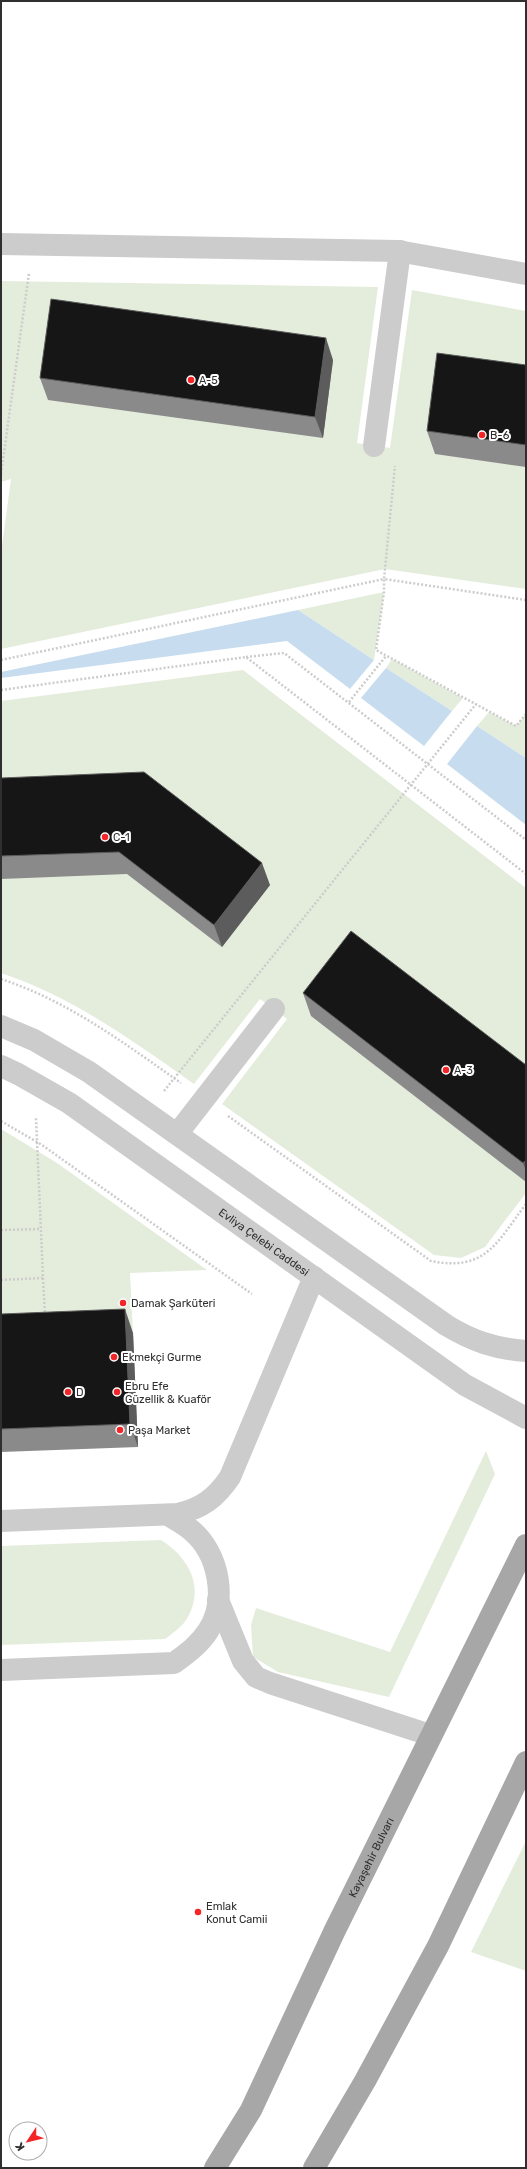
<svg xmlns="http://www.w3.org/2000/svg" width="527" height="2169" font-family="Rubik,sans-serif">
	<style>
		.green { fill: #e4eddc }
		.water { fill: #c7ddef }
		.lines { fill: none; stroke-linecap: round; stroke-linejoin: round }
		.path { stroke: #ccc; stroke-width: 2.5; stroke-dasharray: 2 2; stroke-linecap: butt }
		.minor { stroke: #ccc; stroke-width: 22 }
		.major { stroke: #a7a7a7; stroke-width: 22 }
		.wall { fill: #8a8a8a }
		.shaded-wall { fill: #5c5c5c }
		.building { fill: #161616; stroke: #5c5c5c }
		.poi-dot { fill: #f32527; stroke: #fff; stroke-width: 1.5 }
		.labels { text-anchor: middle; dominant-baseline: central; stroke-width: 4; stroke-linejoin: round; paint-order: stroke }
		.poi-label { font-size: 11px; fill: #2f2f2f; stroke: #fff; text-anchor: start }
		.street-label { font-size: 11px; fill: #2f2f2f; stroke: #fff }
	</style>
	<rect width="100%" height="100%" fill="#fff"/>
	<!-- green -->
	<g class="green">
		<path d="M1 281 378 287 357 443 390 448 412 290 526 311V589L385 569 1 649V553L11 479 1 482Z"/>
		<path d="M384 592 374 660 298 610Z"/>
		<path d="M392 659 463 698 452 711 386 668Z"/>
		<path d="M243 670 526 888V1193L485 1247 461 1258 434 1255 222 1104 287 1019 260 999 194 1084C133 1041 73 997 1 973V701Z"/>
		<path d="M489 712 516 726 526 714V758L477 726Z"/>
		<path d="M1 1129 57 1163 207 1270 130 1273 133 1333 1 1338Z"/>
		<path d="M486 1451 495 1474 389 1697 278 1672 253 1657 251 1625 256 1608 390 1652Z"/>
		<path d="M161 1540C188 1557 205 1586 188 1617 183 1626 173 1633 165 1639L1 1645V1546Z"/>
		<path d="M526 1841V1971L471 1952Z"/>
	</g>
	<!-- water -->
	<g class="water">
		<path d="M298 610 374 660 350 689 287 641 1 678V672Z"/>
		<path d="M386 668 452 711 424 746 361 698Z"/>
		<path d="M477 726 526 758V825L447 764Z"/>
	</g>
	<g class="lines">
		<!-- path -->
		<g class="path">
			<path d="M1 474 29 273"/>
			<path d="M526 600 384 579V592L376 650 516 726 526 714"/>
			<path d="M246 657 284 653 526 840"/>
			<path d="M1 660 384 579 395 466"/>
			<path d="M1 690 246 657 526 874"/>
			<path d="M349 702 386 656"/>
			<path d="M1 979C68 1001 124 1043 181 1083"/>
			<path d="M164 1091 476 704"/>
			<path d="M228 1116 431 1261C486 1272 497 1242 526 1204"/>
			<path d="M1 1121 42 1145 252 1294"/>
			<path d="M1 1230 41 1229"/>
			<path d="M43 1278 45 1316"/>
			<path d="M1 1280 43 1278 36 1118"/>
		</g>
		<!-- minor -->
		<g class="minor">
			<path d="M1 244 398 251 526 274"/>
			<path d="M374 446 400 251"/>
			<path d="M1 1026 34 1040 89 1072 446 1325C472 1341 496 1349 526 1351"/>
			<path id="s1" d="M1 1066 18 1074 69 1103 465 1385 526 1418"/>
			<path d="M177 1134 274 1009"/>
			<path d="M1 1521 178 1514C202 1508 216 1498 230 1477L314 1277"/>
			<path d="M218 1600 243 1661 256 1677 270 1683 430 1735"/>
			<path d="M1 1670 174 1663C186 1654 199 1645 208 1631 228 1601 219 1553 191 1530 184 1524 176 1520 168 1515"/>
		</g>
		<!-- major -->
		<g class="major">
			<path id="s2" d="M215 2168 251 2110 335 1930 526 1545"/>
			<path d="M314 2168 365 2081 438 1946 526 1762"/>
		</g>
	</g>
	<!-- wall -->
	<g class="wall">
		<path d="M333 360 323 438 48 400 40 378Z"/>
		<path d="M526 365V467L435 454 427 431Z"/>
		<path d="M1 778 270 885 222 947 127 874 1 879Z"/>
		<path d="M303 993 526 1065V1182L311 1016Z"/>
		<path d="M1 1314 133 1333 138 1447 1 1452Z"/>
	</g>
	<!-- shaded-wall -->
	<g class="shaded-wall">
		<path d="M326 338 333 360 323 438 315 417Z"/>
		<path d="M262 863 270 885 222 947 214 925Z"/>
		<path d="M526 1160V1171L523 1163Z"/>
		<path d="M125 1309 133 1333 138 1447 130 1424Z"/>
	</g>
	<!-- building -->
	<g class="building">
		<path d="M51 299 326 338 315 417 40 378Z"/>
		<path d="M437 353 526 365V445L427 431Z"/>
		<path d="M144 772 262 863 214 925 119 852 1 856V778Z"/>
		<path d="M351 931 526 1065V1160L523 1163 303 993Z"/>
		<path d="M125 1309 130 1424 1 1429V1314Z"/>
	</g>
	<!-- markers -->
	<g class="poi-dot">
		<circle cx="191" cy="380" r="4"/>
		<circle cx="482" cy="435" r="4"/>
		<circle cx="105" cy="837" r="4"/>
		<circle cx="446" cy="1070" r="4"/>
		<circle cx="123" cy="1303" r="4"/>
		<circle cx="114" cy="1357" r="4"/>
		<circle cx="68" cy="1392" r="4"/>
		<circle cx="117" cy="1392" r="4"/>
		<circle cx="120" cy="1430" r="4"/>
		<circle cx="198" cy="1912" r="4"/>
	</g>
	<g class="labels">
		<!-- poi labels -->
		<g class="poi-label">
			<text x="199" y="380">A-5</text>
			<text x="490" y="435">B-6</text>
			<text x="113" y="837">C-1</text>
			<text x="454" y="1070">A-3</text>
			<text x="131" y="1303">Damak Şarküteri</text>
			<text x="122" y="1357">Ekmekçi Gurme</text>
			<text x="125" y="1386">Ebru Efe<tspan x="125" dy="13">Güzellik &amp; Kuaför</tspan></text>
			<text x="76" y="1392">D</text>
			<text x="128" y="1430">Paşa Market</text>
			<text x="206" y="1906">Emlak<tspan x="206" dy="13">Konut Camii</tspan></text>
		</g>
		<!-- street labels -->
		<g class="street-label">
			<text stroke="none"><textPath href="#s1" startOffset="317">Evliya Çelebi Caddesi</textPath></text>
			<text stroke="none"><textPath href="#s2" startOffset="348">Kayaşehir Bulvarı</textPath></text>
		</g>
	</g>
	<!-- border -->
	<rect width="527" height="2169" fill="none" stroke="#2f2f2f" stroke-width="4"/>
	<!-- north arrow -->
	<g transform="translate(28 2141) rotate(235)"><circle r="19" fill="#ffffff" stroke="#acacac"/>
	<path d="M0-3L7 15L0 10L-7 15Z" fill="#f32527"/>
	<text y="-6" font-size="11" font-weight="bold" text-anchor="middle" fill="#2f2f2f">K</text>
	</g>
</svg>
